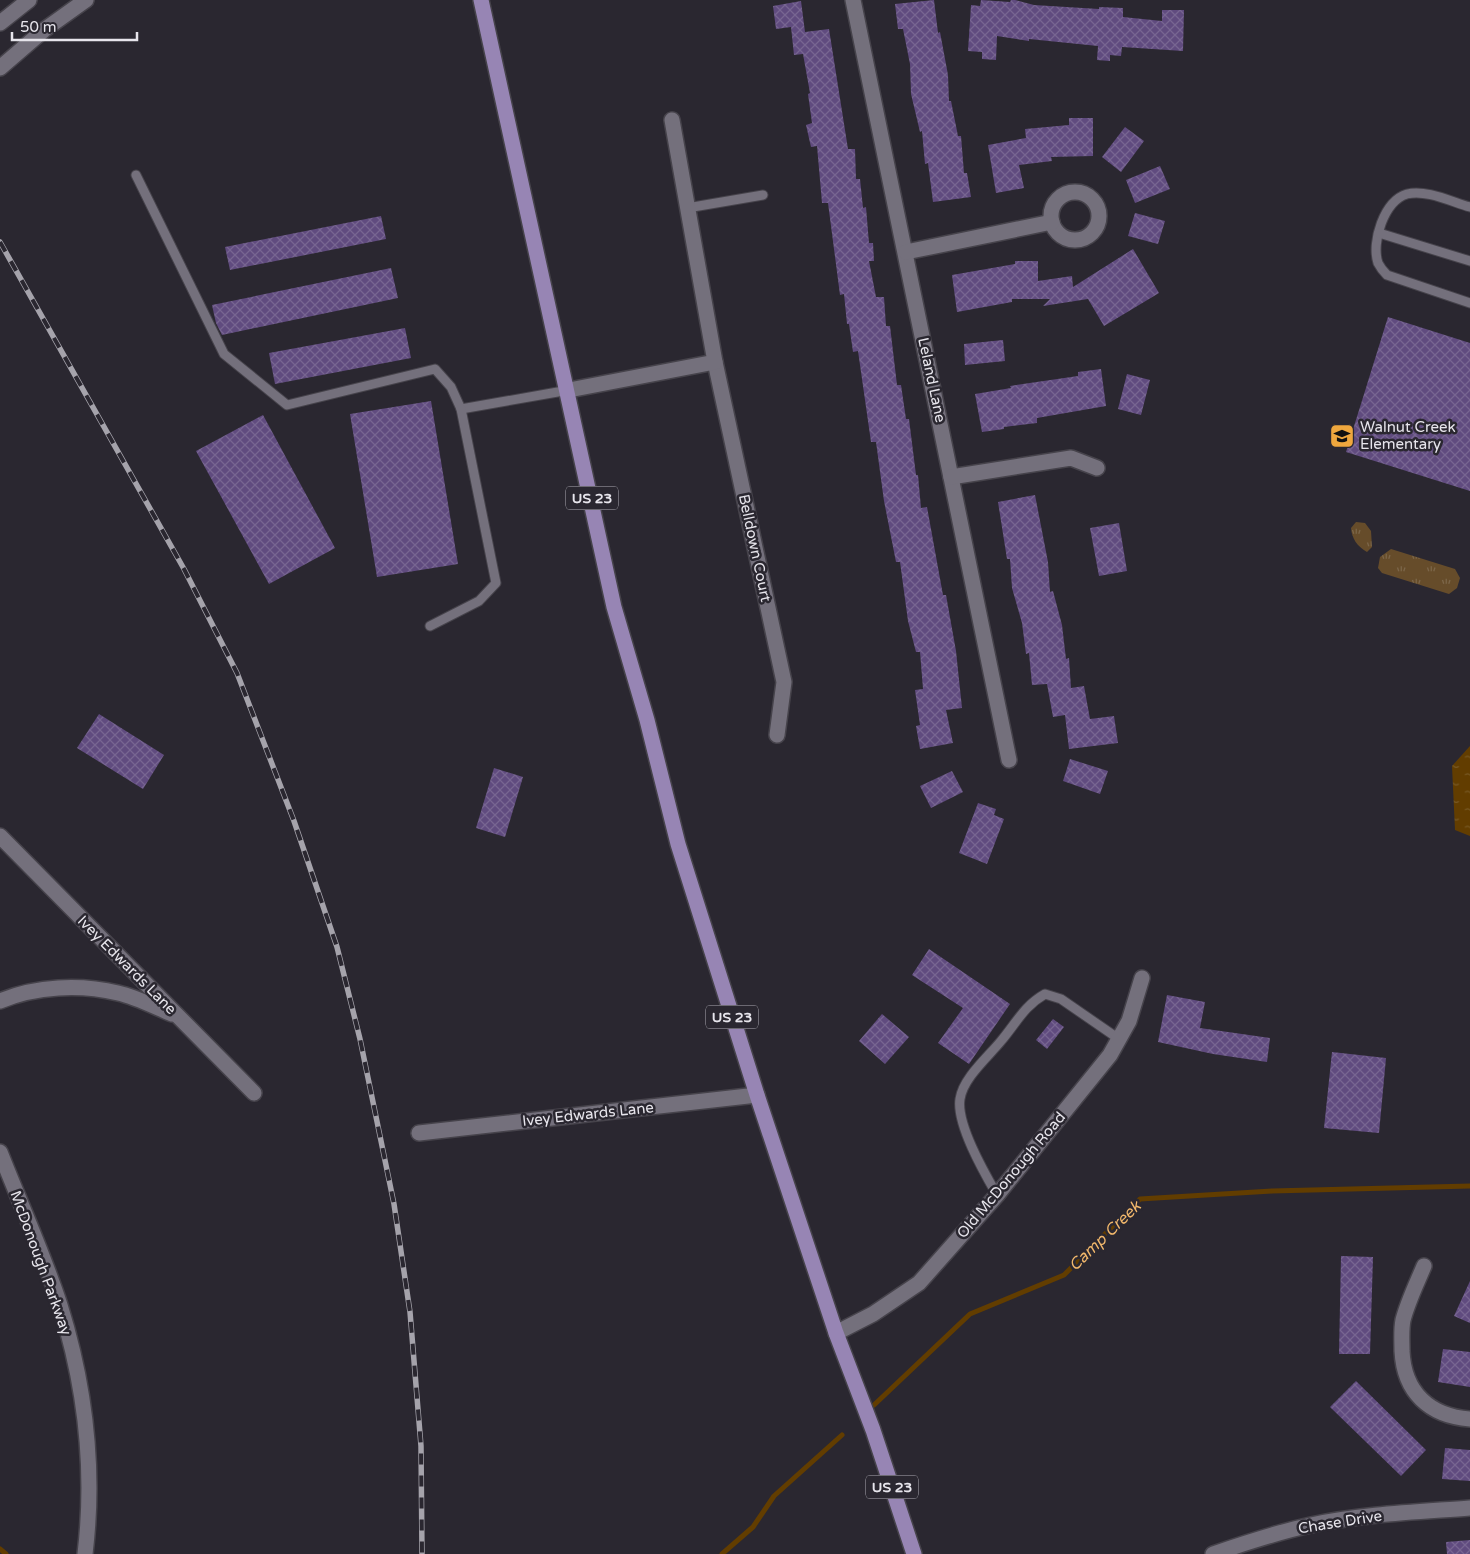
<svg xmlns="http://www.w3.org/2000/svg" width="1470" height="1554" font-family="'Varela Round',sans-serif">
	<style>
		.grass { fill: url(#grass-tufts) }
		.water { fill: url(#water-ripples) }
		.lines { fill: none; stroke-linecap: round; stroke-linejoin: round }
		.stream { stroke: #623d00; stroke-width: 5 }
		.building { fill: url(#building-cross-hatch) }
		.lane-casing { stroke: #46434b; stroke-width: 11 }
		.street-casing { stroke: #46434b; stroke-width: 18 }
		.secondary-casing { stroke: #46434b; stroke-width: 18 }
		.primary-casing { stroke: #46434b; stroke-width: 18 }
		.lane { stroke: #74707c; stroke-width: 9 }
		.street { stroke: #74707c; stroke-width: 15 }
		.secondary { stroke: #74707c; stroke-width: 15 }
		.primary { stroke: #9785b4; stroke-width: 15 }
		.rail-casing { stroke: #a5a3ab; stroke-width: 5.5 }
		.rail { stroke: #2a2730; stroke-width: 4; stroke-dasharray: 11; stroke-linecap: butt }
		.labels { text-anchor: middle; dominant-baseline: central; stroke-width: 5; stroke-linejoin: round; paint-order: stroke }
		.shield { fill: #2a2730; stroke: #aeacb4; stroke-width: 1 }
		.shield-label { font-size: 14px; font-weight: bold; fill: #e7e5ec }
		.street-label { font-size: 15px; fill: #e7e5ec; stroke: #2a2730 }
		.poi-label { font-size: 15px; fill: #e7e5ec; stroke: #2a2730; text-anchor: start }
		.water-label { font-size: 16px; font-style: italic; fill: #f2b86c; stroke: #2a2730 }
	</style>
	<defs>
		<pattern id="grass-tufts" width="24" height="20" patternUnits="userSpaceOnUse" patternTransform="scale(1.25)"><rect width="24" height="20" fill="#664c2a"/><path d="M3 7l-1-3M5 7V3M7 7l1-3M15 17l-1-3M17 17v-4M19 17l1-3" fill="none" stroke="#7c6649"/></pattern>
		<pattern id="water-ripples" width="26" height="14" patternUnits="userSpaceOnUse" patternTransform="scale(1.25)"><rect width="26" height="14" fill="#623d00"/><path d="M2 4q2-2 4 0t4 0M15 11q2-2 4 0t4 0" fill="none" stroke="#785925"/></pattern>
		<pattern id="building-cross-hatch" width="8" height="8" patternUnits="userSpaceOnUse" patternTransform="scale(1.25)"><rect width="8" height="8" fill="#604b7f"/><path d="M0 0l8 8M0 8l8-8" fill="none" stroke="#776591"/></pattern>
	</defs>
	<rect width="100%" height="100%" fill="#2a2730"/>
	<!-- grass -->
	<g class="grass">
		<path d="M1356 522 1365 523 1371 531 1372 547 1367 552C1357 546 1352 539 1351 528Z"/>
		<path d="M1391 549 1455 569 1460 578 1457 588 1449 594 1382 573 1378 568 1380 557Z"/>
	</g>
	<!-- water -->
	<path class="water" d="M1470 746V836L1455 830 1452 766Z"/>
	<g class="lines">
		<!-- stream -->
		<g class="stream">
			<path d="M874 1405 970 1314 1064 1275 1140 1199 1272 1191 1470 1186"/>
			<path d="M0 1549 6 1554"/>
			<path d="M722 1554 753 1527 774 1496 842 1435"/>
		</g>
	</g>
	<!-- building -->
	<g class="building">
		<path d="M934 0 938 33 940 32 948 75 949 101H951L958 136H961L964 173H967L971 197 933 202 928 163 925 164 922 131 920 132 911 94 910 64 903 29H898L895 4Z"/>
		<path d="M981 0 1010 2 1011 0H1015L1034 5 1099 9V7L1123 8V17L1162 21V10H1184L1183 51 1122 47 1121 56 1110 55V61L1097 60 1098 46 1029 39V41L997 36 996 60 982 59V52L968 51 971 5 980 6Z"/>
		<path d="M801 1 805 32 829 29 848 149H855L856 179H860L863 208 866 207 869 243H873L874 261H869L876 297H884L886 326H890L897 385H901L906 419H909L916 475H918L921 508 927 507 943 595H946L956 651 962 708 946 710 953 743 920 749 916 726 920 725 915 690 923 689 920 652H916L908 621 900 562H896L884 501 876 442H871L858 351 853 352 849 324H847L844 294 840 295 828 203H822L817 146 811 147 806 125 812 123 808 94 810 93 803 54 794 55 791 27 776 29 773 6Z"/>
		<path d="M1069 118H1093V156L1051 157 1052 161 1019 165 1024 188 996 193 988 145 1026 138 1025 129 1069 125Z"/>
		<path d="M1125 127 1144 141 1121 172 1102 157Z"/>
		<path d="M1160 166 1170 189 1135 203 1126 180Z"/>
		<path d="M1135 213 1165 221 1158 244 1128 236Z"/>
		<path d="M381 216 386 239 230 270 225 247Z"/>
		<path d="M1133 249 1159 293 1104 326 1088 299 1043 306 1050 299H1012V302L957 312 952 275 1015 264V261H1038V281L1072 276 1073 287Z"/>
		<path d="M391 268 398 298 222 335 216 323 212 305Z"/>
		<path d="M1388 317 1470 343V491L1346 452Z"/>
		<path d="M405 328 411 358 275 384 269 353Z"/>
		<path d="M1003 340 1005 361 965 365 964 344Z"/>
		<path d="M1101 369 1106 406 1037 418V423L1004 427V429L982 432 975 394 1011 388 1010 386 1078 376V372Z"/>
		<path d="M1127 374 1150 380 1141 415 1118 409Z"/>
		<path d="M431 401 458 564 377 577 350 414Z"/>
		<path d="M263 415 335 548 269 584 196 451Z"/>
		<path d="M1035 495 1048 562 1050 592 1053 591 1062 625 1066 659 1069 658 1071 688 1084 686 1090 719 1114 716 1118 743 1069 749 1065 715 1053 717 1047 684 1032 685 1029 653 1026 654 1022 623 1012 588 1010 559H1007L998 502Z"/>
		<path d="M1119 523 1127 571 1099 576 1090 528Z"/>
		<path d="M99 714 164 755 143 789 77 748Z"/>
		<path d="M1070 759 1108 771 1100 794 1063 781Z"/>
		<path d="M494 768 523 777 505 837 476 828Z"/>
		<path d="M952 771 963 792 931 808 920 786Z"/>
		<path d="M978 803 996 809 994 815 1004 819 987 864 959 853Z"/>
		<path d="M929 949 1010 1004 969 1064 938 1043 963 1008 912 975Z"/>
		<path d="M1167 995 1205 1002 1200 1028 1270 1038 1267 1062 1213 1054 1158 1042Z"/>
		<path d="M882 1014 909 1037 885 1064 859 1041Z"/>
		<path d="M1053 1019 1064 1027 1047 1049 1036 1040Z"/>
		<path d="M1332 1052 1386 1058 1379 1133 1324 1128Z"/>
		<path d="M1341 1256 1373 1257 1370 1354H1339Z"/>
		<path d="M1470 1281V1323L1454 1316Z"/>
		<path d="M1443 1349 1470 1352V1387L1438 1382Z"/>
		<path d="M1356 1381 1426 1450 1401 1476 1330 1407Z"/>
		<path d="M1445 1448 1470 1450V1481L1442 1479Z"/>
		<path d="M1470 1540V1554H1447L1446 1542Z"/>
	</g>
	<g class="lines">
		<defs>
			<g id="lane">
				<path d="M136 175 224 354 287 405 435 369 451 387 461 409 569 390"/>
				<path d="M1470 207C1452 202 1426 189 1407 194 1384 201 1371 242 1378 263 1380 267 1384 272 1387 275L1470 303"/>
				<path d="M687 208 763 195"/>
				<path d="M1379 233 1470 261"/>
				<path d="M430 626 479 601 496 583 461 409"/>
				<path d="M997 1195C985 1174 956 1124 960 1099 963 1078 988 1057 1001 1041 1017 1022 1024 1006 1045 994L1061 999 1119 1039"/>
			</g>
			<g id="street">
				<path d="M853 0 1009 760"/>
				<circle cx="1075" cy="216" r="24"/>
				<path d="M906 252 1052 222"/>
				<path d="M715 362 784 682 777 735"/>
				<path d="M569 390 715 362 672 120"/>
				<path d="M951 477 1071 458 1097 468"/>
				<path d="M0 836 254 1093"/>
				<path d="M0 1001C36 986 80 984 118 993 136 997 155 1007 172 1014"/>
				<path d="M419 1133 757 1095"/>
				<path d="M1424 1266C1417 1283 1408 1301 1403 1320 1401 1330 1402 1340 1402 1351 1404 1392 1429 1416 1470 1419"/>
				<path d="M836 1333 873 1314 919 1283 997 1195 1110 1055 1129 1021 1142 978"/>
				<path d="M1213 1554C1245 1543 1278 1532 1311 1525 1363 1514 1417 1512 1470 1508"/>
			</g>
			<g id="secondary">
				<path d="M0 23 29 0"/>
				<path d="M0 68 44 30 86 0"/>
				<path d="M0 1152C20 1203 43 1253 60 1305 85 1385 95 1471 85 1554"/>
			</g>
			<path id="primary" d="M481 0 614 607 647 720 678 844 757 1095 836 1333 873 1430 914 1554"/>
		</defs>
		<!-- lane casing -->
		<use href="#lane" class="lane-casing"/>
		<!-- street casing -->
		<use href="#street" class="street-casing"/>
		<!-- secondary casing -->
		<use href="#secondary" class="secondary-casing"/>
		<!-- primary casing -->
		<use href="#primary" class="primary-casing"/>
		<!-- lane -->
		<use href="#lane" class="lane"/>
		<!-- street -->
		<use href="#street" class="street"/>
		<!-- secondary -->
		<use href="#secondary" class="secondary"/>
		<!-- primary -->
		<use href="#primary" class="primary"/>
		<defs>
			<path id="rail" d="M0 242 184 569 237 673 294 821 337 947 360 1039 394 1204 410 1312 421 1446 422 1554"/>
		</defs>
		<!-- rail casing -->
		<use href="#rail" class="rail-casing"/>
		<!-- rail -->
		<use href="#rail" class="rail"/>
	</g>
	<!-- icons -->
	<defs>
		<symbol id="school-square" viewBox="-11 -11 22 22"><rect x="-9" y="-9" width="18" height="18" rx="4" fill="#efa73e" stroke="#2a2730"/><path d="M0-5L7-2L0 1L-7-2ZM-4 1L0 2.5L4 1V4Q0 6-4 4Z" fill="#111"/></symbol>
	</defs>
	<g fill-rule="evenodd">
		<use href="#school-square" x="1328" y="422" width="28" height="28"/>
	</g>
	<g class="labels">
		<!-- shield labels -->
		<g class="shield">
			<rect x="566" y="486.5" width="52" height="23" rx="4"/>
			<rect x="706" y="1005.5" width="52" height="23" rx="4"/>
			<rect x="866" y="1475.5" width="52" height="23" rx="4"/>
		</g>
		<g class="shield-label">
			<text x="592" y="498">US 23</text>
			<text x="732" y="1017">US 23</text>
			<text x="892" y="1487">US 23</text>
		</g>
		<!-- street labels -->
		<g class="street-label">
			<text transform="translate(932 380) rotate(78)">Leland Lane</text>
			<text transform="translate(755 548) rotate(78)">Belldown Court</text>
			<text transform="translate(127 965) rotate(45)">Ivey Edwards Lane</text>
			<text transform="translate(588 1114) rotate(-6)">Ivey Edwards Lane</text>
			<text transform="translate(1011 1175) rotate(-50)">Old McDonough Road</text>
			<text transform="translate(41 1263) rotate(70)">McDonough Parkway</text>
			<text transform="translate(1340 1522) rotate(-9)">Chase Drive</text>
		</g>
		<!-- poi labels -->
		<g class="poi-label">
			<text x="1360" y="427">Walnut Creek<tspan x="1360" dy="17">Elementary</tspan></text>
		</g>
		<!-- water labels -->
		<g class="water-label">
			<text transform="translate(1105 1236) rotate(-44)">Camp Creek</text>
		</g>
	</g>
	<!-- scale -->
	<path d="M12 32v8h125v-8" fill="none" stroke="#e7e5ec" stroke-width="2.5"/>
	<text x="20" y="32" font-size="15" fill="#e7e5ec" stroke="#2a2730" stroke-width="4" paint-order="stroke">50 m</text>
</svg>
